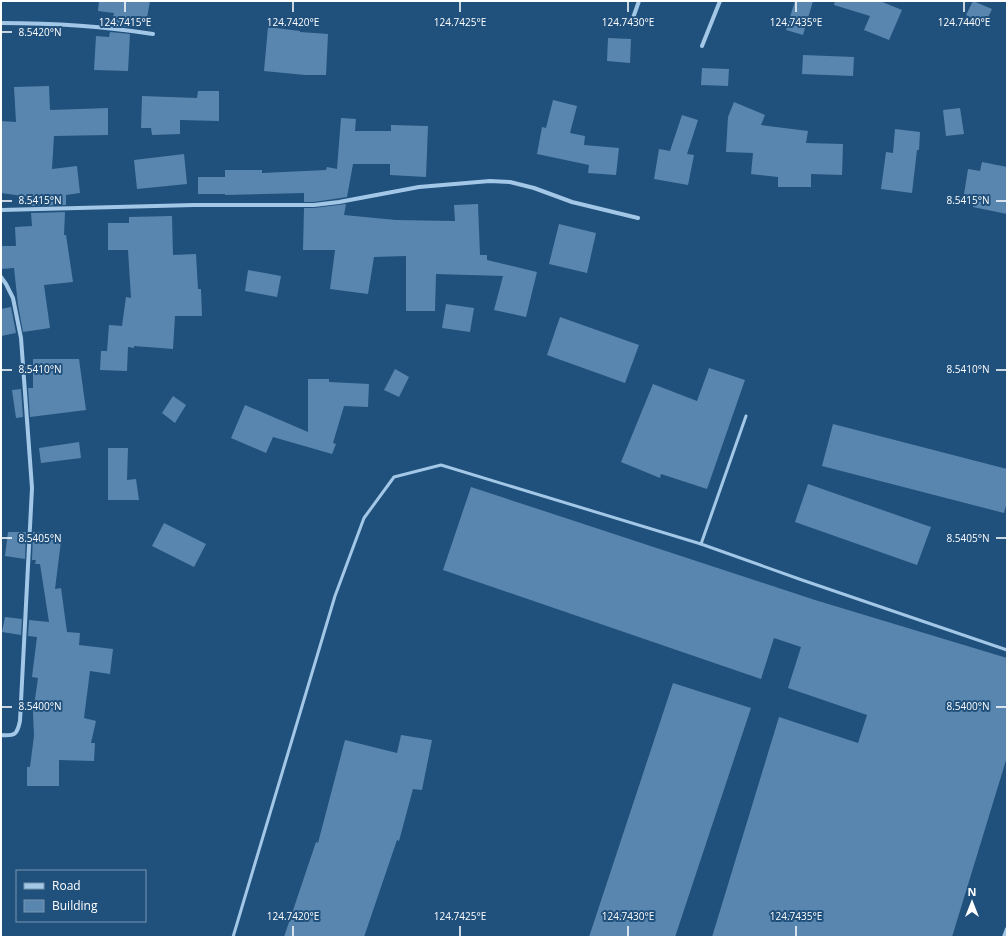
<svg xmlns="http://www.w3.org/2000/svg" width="1008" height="938" font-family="'Open Sans',sans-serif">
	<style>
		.building { fill: #5986ae }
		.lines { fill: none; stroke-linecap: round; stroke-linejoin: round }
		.service { stroke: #a3c7e6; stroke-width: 3 }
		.minor { stroke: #a3c7e6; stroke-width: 4 }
		.ticks { fill: none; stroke: #fff; stroke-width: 1.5 }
		.ticks-label { font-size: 10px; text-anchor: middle; fill: #fff; stroke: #20507c; stroke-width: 4; stroke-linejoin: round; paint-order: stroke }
	</style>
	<rect width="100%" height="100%" fill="#20507c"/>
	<!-- building -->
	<g class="building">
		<path d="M99 1H150L147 18 131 16V27L111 25 114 13 98 11Z"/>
		<path d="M795 1H813L803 35 786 30Z"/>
		<path d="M835 1H880L902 10 889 40 864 30 870 16 834 5Z"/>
		<path d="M973 1 992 9 985 24 966 15Z"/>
		<path d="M268 27 300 31V32L328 34 326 75H305L264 71Z"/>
		<path d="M110 32 130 34 128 71 94 70 96 36 109 37Z"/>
		<path d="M608 38 631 39 630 63 607 61Z"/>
		<path d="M803 55 854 57 853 76 802 74Z"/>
		<path d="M702 68 729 69 728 86 701 85Z"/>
		<path d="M49 86 50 110 108 108V135L54 136 52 169 77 166 80 193 66 195V205L31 206 30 197 1 193V121L16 122 14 87Z"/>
		<path d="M198 91H219V121L180 120V134L152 135 151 128H141L142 96 197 98Z"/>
		<path d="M553 100 577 106 570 133 585 136 584 145 619 148 616 175 588 173 589 165 537 154 542 127 546 128Z"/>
		<path d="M734 102 765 115 761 125 808 131 806 143 843 144 842 175 811 174V187H778V177L751 174 753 153 726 152 728 117Z"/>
		<path d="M960 108 964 134 946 136 943 110Z"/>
		<path d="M682 115 698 120 687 154 694 155 688 185 654 179 659 149 670 151Z"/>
		<path d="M341 118 356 119 355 131H391V125L428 126 426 177 390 175V164H353L347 197 314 202H304V193L225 195V194H198V177H225V170H262V173L326 170 327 167 337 169Z"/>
		<path d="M895 129 920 132 919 150H917L912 193 881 189 886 152 893 153Z"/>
		<path d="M184 154 187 184 137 189 134 160Z"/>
		<path d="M982 162 1007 167V214L973 207 975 196 964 194 968 169 980 171Z"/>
		<path d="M346 204 344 215 396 220 455 221 454 205 478 204 480 255H487V260L537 272 526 317 494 310 503 276 436 274 435 311H406V256L374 257 368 294 330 289 335 250H303L304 208H314Z"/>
		<path d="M65 212 64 235H66L73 282 44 285 50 328 23 332 18 305 14 268 1 269V246H16L15 227 32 226 31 213Z"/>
		<path d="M172 216 173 255 196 254 198 289H201L202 316H175L173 349 134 346V348L128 347 127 371 100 370 101 351H107L109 325 122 326 126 297 131 298 128 250H108V223H129V217Z"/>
		<path d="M559 224 596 233 587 273 549 264Z"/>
		<path d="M248 270 281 276 277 297 245 291Z"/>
		<path d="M446 304 474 308 470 332 442 328Z"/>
		<path d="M11 307 16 333 1 336V309Z"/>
		<path d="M560 317 639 345 625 383 547 355Z"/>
		<path d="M33 359H79L86 410 30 417 28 388H33Z"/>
		<path d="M709 368 745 380 707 489 661 474 660 478 621 462 653 384 697 401Z"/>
		<path d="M395 369 409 377 399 397 384 390Z"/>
		<path d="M308 379H329V382L369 384 368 407 344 406 333 443 336 444 332 454 273 437 266 453 231 438 245 405 308 432Z"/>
		<path d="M21 389 23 417 16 418 12 390Z"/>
		<path d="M173 396 186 405 175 423 162 413Z"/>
		<path d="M833 424 1007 469V502L1004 513 822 466Z"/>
		<path d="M79 442 81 458 41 463 39 448Z"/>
		<path d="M108 448H128L127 480 136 479 139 500H108Z"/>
		<path d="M808 484 931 527 917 565 795 522Z"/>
		<path d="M471 487 815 600 1007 658V757L952 937H712L779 717 858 743 867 715 788 688 801 647 774 638 761 679 443 570Z"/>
		<path d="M164 523 206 544 194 567 152 546Z"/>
		<path d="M8 532H26L25 559 5 556Z"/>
		<path d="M33 532 62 533 55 589 61 588 67 632 80 633 79 645 113 649 110 674 90 671 84 718 96 721 91 743H95L94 761 59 760V786H27V767H30L34 736 33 713 38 678 32 677 37 637 28 636 29 620 49 622 40 564H35L36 560H32Z"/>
		<path d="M5 617 22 619 21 635 2 632Z"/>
		<path d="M673 683 751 708 675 937H589Z"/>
		<path d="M401 735 432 740 422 790 413 789 399 841 397 840 364 937H284L316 842 318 843 345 740 397 753Z"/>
	</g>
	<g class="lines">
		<!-- service -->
		<g class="service">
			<path d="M746 416 701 544 802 580 1007 650"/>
			<path d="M233 937 335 596 364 518 394 477 441 465 701 544"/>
		</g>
		<!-- minor -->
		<g class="minor">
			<path d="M633 18 639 1"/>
			<path d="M1 23C52 23 102 26 153 34"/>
			<path d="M702 46 720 1"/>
			<path d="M1 210 194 205H314L339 202 419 187 490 181 510 182 534 188 572 202 638 218"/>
			<path d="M1 277 6 284 13 298 21 338 32 488 20 721C17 735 15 736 1 735"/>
			<path d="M1004 937 1007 929"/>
		</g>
	</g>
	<!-- ticks -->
	<path class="ticks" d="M125 2V12M293 2V12M460 2V12M628 2V12M796 2V12M964 2V12M2 32H12M2 201H12M996 201H1006M2 370H12M996 370H1006M2 538H12M996 538H1006M2 707H12M996 707H1006M293 926V936M460 926V936M628 926V936M796 926V936"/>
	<g class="ticks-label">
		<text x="125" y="26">124.7415°E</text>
		<text x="293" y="26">124.7420°E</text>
		<text x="460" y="26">124.7425°E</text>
		<text x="628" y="26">124.7430°E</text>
		<text x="796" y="26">124.7435°E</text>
		<text x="964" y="26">124.7440°E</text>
		<text x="40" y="36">8.5420°N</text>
		<text x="40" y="204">8.5415°N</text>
		<text x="968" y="204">8.5415°N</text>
		<text x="40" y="373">8.5410°N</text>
		<text x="968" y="373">8.5410°N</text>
		<text x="40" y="542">8.5405°N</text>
		<text x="968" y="542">8.5405°N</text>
		<text x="40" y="710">8.5400°N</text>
		<text x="968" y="710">8.5400°N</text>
		<text x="293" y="920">124.7420°E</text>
		<text x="460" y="920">124.7425°E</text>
		<text x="628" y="920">124.7430°E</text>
		<text x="796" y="920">124.7435°E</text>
	</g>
	<!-- border -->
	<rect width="1008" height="938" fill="none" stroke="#ffffff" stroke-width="4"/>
	<!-- legend -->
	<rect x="16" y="870" width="130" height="52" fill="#20507c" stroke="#7996b0"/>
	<rect x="24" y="883" width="20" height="6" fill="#a3c7e6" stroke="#7996b0"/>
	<text x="52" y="890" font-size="12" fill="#ffffff">Road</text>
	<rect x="24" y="900" width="20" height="12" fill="#5986ae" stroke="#7996b0"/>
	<text x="52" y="910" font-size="12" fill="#ffffff">Building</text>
	<!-- north arrow -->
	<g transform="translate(972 902)" stroke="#20507c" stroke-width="3" paint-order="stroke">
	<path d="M0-3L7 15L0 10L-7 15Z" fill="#ffffff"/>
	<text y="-6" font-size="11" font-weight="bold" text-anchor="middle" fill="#ffffff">N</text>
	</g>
</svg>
